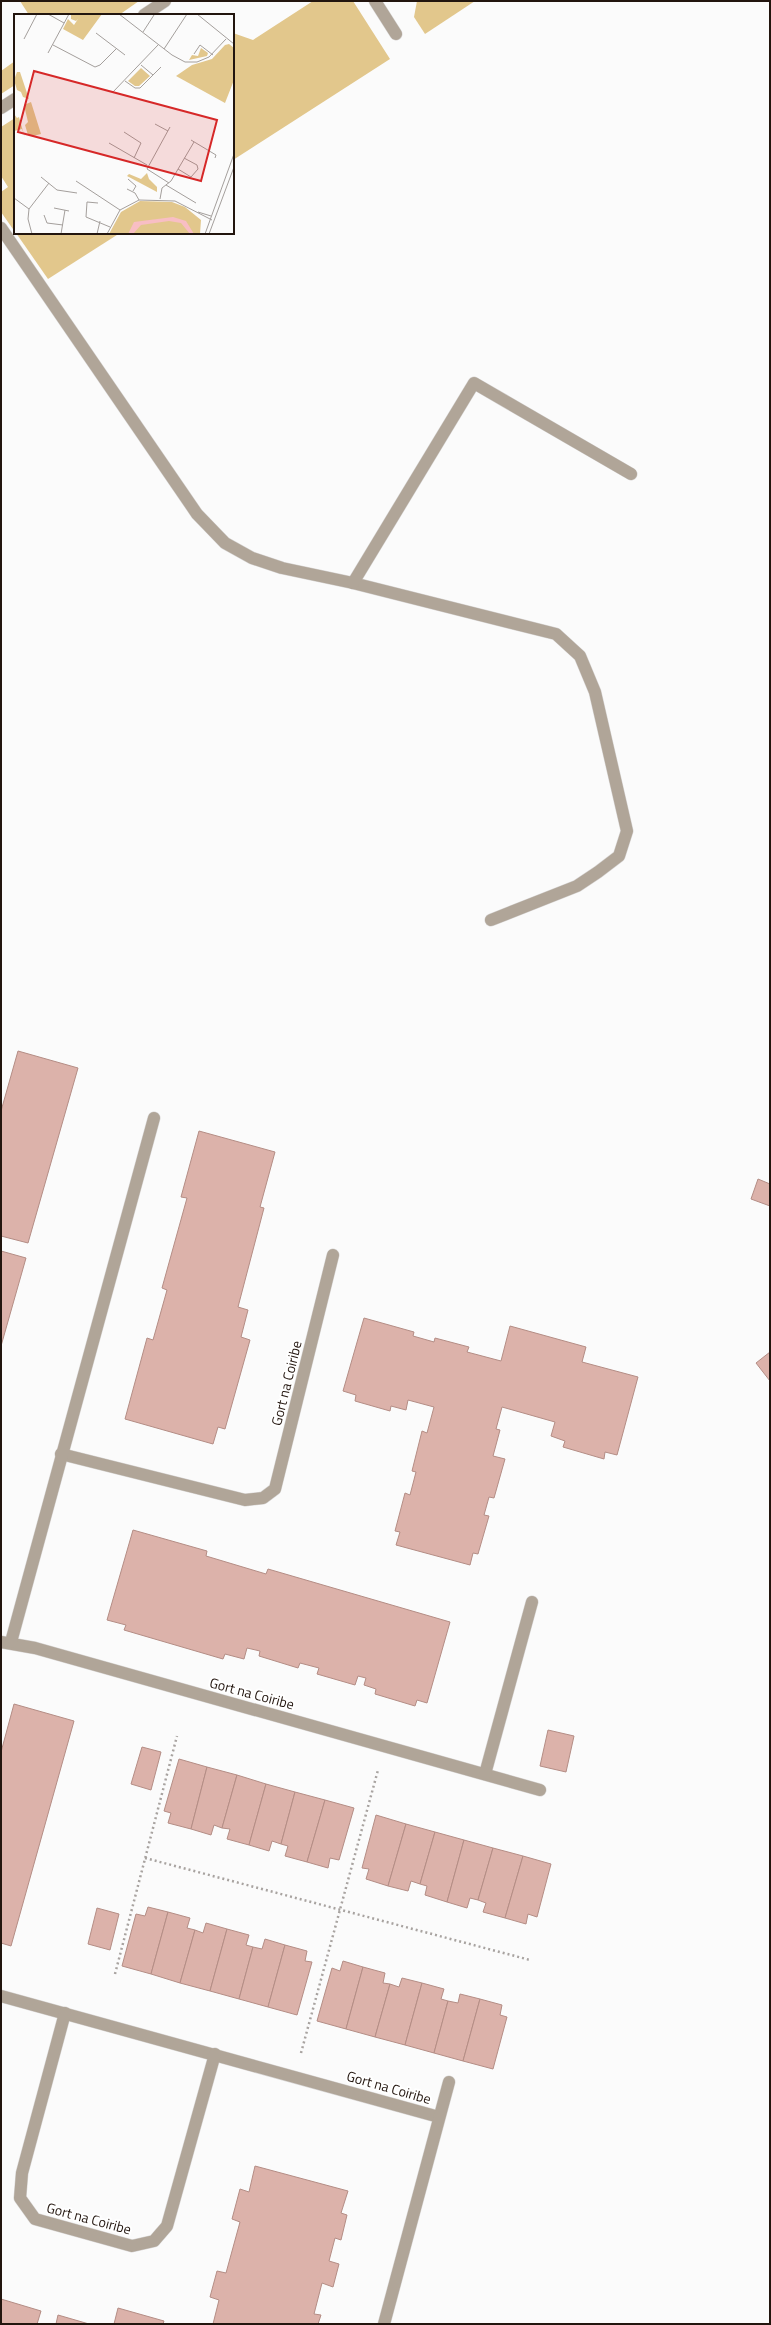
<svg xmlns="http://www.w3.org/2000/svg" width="771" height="2325" font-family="'Titillium Web',sans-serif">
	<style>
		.green { fill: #e2c78c }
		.building { fill: #dcb2aa; stroke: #b48d85 }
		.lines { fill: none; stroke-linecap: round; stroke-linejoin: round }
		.lane-casing { stroke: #d8d6d5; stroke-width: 13 }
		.street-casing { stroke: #d8d6d5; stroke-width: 13 }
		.path { stroke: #a8a3a0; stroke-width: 2.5; stroke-dasharray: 2 3; stroke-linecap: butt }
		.lane { stroke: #b0a598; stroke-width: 12 }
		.street { stroke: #b0a598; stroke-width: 12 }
		.labels { text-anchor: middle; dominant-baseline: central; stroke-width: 4; stroke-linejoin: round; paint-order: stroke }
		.street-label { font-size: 14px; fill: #22150e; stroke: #fff }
		.inset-road { fill: none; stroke: #a49f9c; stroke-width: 1 }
		.view { fill: #d62828; fill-opacity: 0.15; stroke: #d62828; stroke-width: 2 }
		.inset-edge { fill: none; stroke: #22150e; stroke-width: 2 }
	</style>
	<rect width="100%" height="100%" fill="#fbfbfb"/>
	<!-- green -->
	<g class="green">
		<path d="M20 1H139L119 15H29Z"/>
		<path d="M313 1H353L390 59 233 160V33L253 40Z"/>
		<path d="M417 1H475L425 34 414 17Z"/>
		<path d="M15 61V85L1 94V71Z"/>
		<path d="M15 118V232L1 212V192L8 187 1 176V127Z"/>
		<path d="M16 233H120L48 279Z"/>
	</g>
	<!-- building -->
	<g class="building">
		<path d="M18 1051 78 1068 28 1243 1 1236V1111Z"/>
		<path d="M199 1131 275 1152 260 1207 264 1208 238 1307 248 1310 241 1337 250 1340 225 1429 218 1427 213 1444 125 1419 147 1338 153 1340 167 1290 162 1288 187 1198 181 1197Z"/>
		<path d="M758 1179 770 1184V1206L751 1199Z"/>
		<path d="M1 1251 26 1258 1 1346Z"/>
		<path d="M364 1318 414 1332 413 1336 434 1342 435 1338 469 1347 467 1352 501 1361 510 1326 586 1347 582 1362 638 1377 617 1455 605 1452 604 1459 563 1447 565 1441 551 1436 555 1422 502 1407 496 1429 500 1430 493 1456 505 1459 494 1498 489 1497 484 1515 489 1516 478 1554 473 1553 470 1565 396 1545 400 1532 395 1531 405 1493 410 1495 416 1472 412 1471 422 1431 427 1433 434 1407 408 1400 406 1410 391 1406 390 1411 355 1401 356 1395 343 1391Z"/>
		<path d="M770 1352V1381L756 1363Z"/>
		<path d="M133 1530 207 1551 206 1556 266 1574 268 1569 450 1622 427 1703 417 1700 415 1706 375 1694 376 1689 364 1685 366 1678 358 1676 355 1685 317 1674 319 1668 300 1663 298 1668 259 1656 260 1651 247 1648 244 1659 225 1654 223 1659 124 1630 126 1625 107 1620Z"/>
		<path d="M14 1704 74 1721 11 1946 1 1943V1752Z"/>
		<path d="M548 1730 574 1736 566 1772 540 1766Z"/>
		<path d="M142 1747 161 1752 151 1790 131 1784Z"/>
		<path d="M179 1759 207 1767 191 1829 168 1823 171 1813 164 1811Z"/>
		<path d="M207 1767 237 1775 222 1828 214 1825 211 1835 191 1829Z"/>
		<path d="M237 1775 266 1784 249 1845 227 1839 230 1829 222 1828Z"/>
		<path d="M266 1784 295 1792 281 1844 272 1841 269 1851 249 1845Z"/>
		<path d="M295 1792 325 1800 307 1862 285 1856 288 1846 281 1844Z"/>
		<path d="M325 1800 354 1808 339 1860 330 1858 328 1868 307 1862Z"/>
		<path d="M376 1815 406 1824 388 1886 366 1879 369 1869 362 1868Z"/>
		<path d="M406 1824 435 1832 420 1884 411 1881 408 1891 388 1886Z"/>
		<path d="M435 1832 464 1840 447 1902 425 1895 427 1886 420 1884Z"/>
		<path d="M464 1840 493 1848 478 1900 470 1898 467 1908 447 1902Z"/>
		<path d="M493 1848 523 1856 505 1918 483 1912 486 1903 478 1900Z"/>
		<path d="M523 1856 551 1864 537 1917 528 1914 526 1924 505 1918Z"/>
		<path d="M148 1907 168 1912 151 1974 122 1966 136 1914 145 1916Z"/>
		<path d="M97 1908 119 1914 110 1950 88 1944Z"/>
		<path d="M168 1912 190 1918 187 1928 195 1930 180 1983 151 1974Z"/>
		<path d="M206 1923 227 1929 210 1991 180 1983 195 1930 203 1933Z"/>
		<path d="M227 1929 249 1935 246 1945 253 1947 239 1999 210 1991Z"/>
		<path d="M265 1939 285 1945 268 2007 239 1999 253 1947 262 1949Z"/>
		<path d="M285 1945 307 1951 305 1961 312 1962 297 2015 268 2007Z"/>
		<path d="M343 1961 363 1967 346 2029 317 2021 332 1968 340 1971Z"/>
		<path d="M363 1967 385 1973 383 1983 390 1984 375 2037 346 2029Z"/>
		<path d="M402 1978 422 1983 405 2045 375 2037 390 1984 399 1987Z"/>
		<path d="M422 1983 444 1989 441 1999 448 2001 434 2053 405 2045Z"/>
		<path d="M460 1994 480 1999 463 2061 434 2053 448 2001 458 2003Z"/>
		<path d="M480 1999 502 2005 500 2015 507 2017 493 2069 463 2061Z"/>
		<path d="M255 2166 348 2191 341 2213 347 2215 341 2240 335 2238 329 2261 339 2264 333 2287 322 2283 314 2314 321 2315 318 2324H213L219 2300 210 2297 217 2271 226 2273 240 2222 232 2219 240 2189 249 2192Z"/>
		<path d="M1 2299 41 2311 37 2324H1Z"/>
		<path d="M118 2308 164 2321 163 2324H114Z"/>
		<path d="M58 2315 89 2324H56Z"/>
	</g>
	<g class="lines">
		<defs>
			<g id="lane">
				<path d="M375 1 396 34"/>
				<path d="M144 15 165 1"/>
				<path d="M1 108 15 99"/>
				<path d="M1 228 197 514 225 543 252 558 282 568 353 583 556 634 580 656 595 692 627 831 619 856 598 872 577 886 491 920"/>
				<path d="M353 583 474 383 631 474"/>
			</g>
			<g id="street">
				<path d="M61 1454 245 1500 263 1498 275 1489 333 1255"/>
				<path d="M1 1642 35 1648 540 1790"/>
				<path d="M11 1642 154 1118"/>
				<path d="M485 1774 532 1602"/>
				<path d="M1 1996 439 2117"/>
				<path d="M65 2013 22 2173 20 2198 35 2219 132 2246 154 2241 167 2226 215 2054"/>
				<path d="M384 2324 449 2082"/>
			</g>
		</defs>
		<!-- lane casing -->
		<use href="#lane" class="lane-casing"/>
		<!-- street casing -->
		<use href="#street" class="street-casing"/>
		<!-- path -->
		<g class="path">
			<path d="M145 1858 530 1960"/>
			<path d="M115 1974 177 1736"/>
			<path d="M301 2053 378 1770"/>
		</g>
		<!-- lane -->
		<use href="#lane" class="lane"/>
		<!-- street -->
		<use href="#street" class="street"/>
	</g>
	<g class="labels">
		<!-- street labels -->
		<g class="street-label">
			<text transform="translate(286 1383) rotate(-76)">Gort na Coiribe</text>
			<text transform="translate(252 1693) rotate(15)">Gort na Coiribe</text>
			<text transform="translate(389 2087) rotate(16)">Gort na Coiribe</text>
			<text transform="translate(89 2218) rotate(15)">Gort na Coiribe</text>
		</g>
	</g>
	<!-- overview -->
	<g transform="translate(14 14)">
		<rect width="220" height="220" fill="#fbfbfb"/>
		<path d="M57 0H88L69 26 49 15 54 5 60 11 64 5 62 7 57 5ZM215 30 220 34V66L211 89 162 62 178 51 198 45 211 31ZM187 34 194 39 193 42 175 46 178 41 184 42ZM127 54 136 62 125 72H121L114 67ZM3 58H6L15 85 9 83 7 78 3 76 0 66ZM17 88 27 120 19 122 14 121 11 111 14 108 10 91ZM0 100 3 104 5 103 11 124 8 115 0 117ZM133 159 135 165 143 173V178L113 162 115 160 127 165ZM126 187 158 188 171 193 187 206 186 220H95L107 198Z" fill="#e2c78c"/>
		<path d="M159 203 172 207 180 220H176L167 209 155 207 127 211 119 220H114L120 208Z" fill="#f8bec4"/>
		<path class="inset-road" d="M34 0 50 9M105 0 158 41 171 48H183L195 43 212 25M183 0 220 30M129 18 140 1M82 19 111 41M10 25 23 0M39 31 81 53 86 51 103 34M150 35 173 0M34 39 55 0M180 40 186 31 199 41M127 51 139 61M111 67 121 74H126L147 53M99 78 144 31M141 110 154 117M110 118 127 129 120 144M177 126 202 141 201 144M95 129 133 151M164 155 177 163 184 155 183 151 170 144M27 163 43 176 63 179M114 165 122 172 119 177M62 167 106 196M155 169 133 155 156 113M152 171 182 189M113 175 121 179 125 186M0 184 15 195M146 185 148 174 157 167 180 128M84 189 73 188 72 203 96 213M40 194 55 197M184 198 197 202M30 201 33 209 49 211M18 220 14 205 15 195 35 169M47 220 51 196M83 220 86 207M93 220 106 196 125 186 161 187 198 206M191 220 220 140M195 220 220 153"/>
		<path class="view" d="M20 57 203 106 187 167 4 118Z"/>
		<rect width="220" height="220" class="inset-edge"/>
	</g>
	<!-- border -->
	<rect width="771" height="2325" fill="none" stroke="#22150e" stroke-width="4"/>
</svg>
